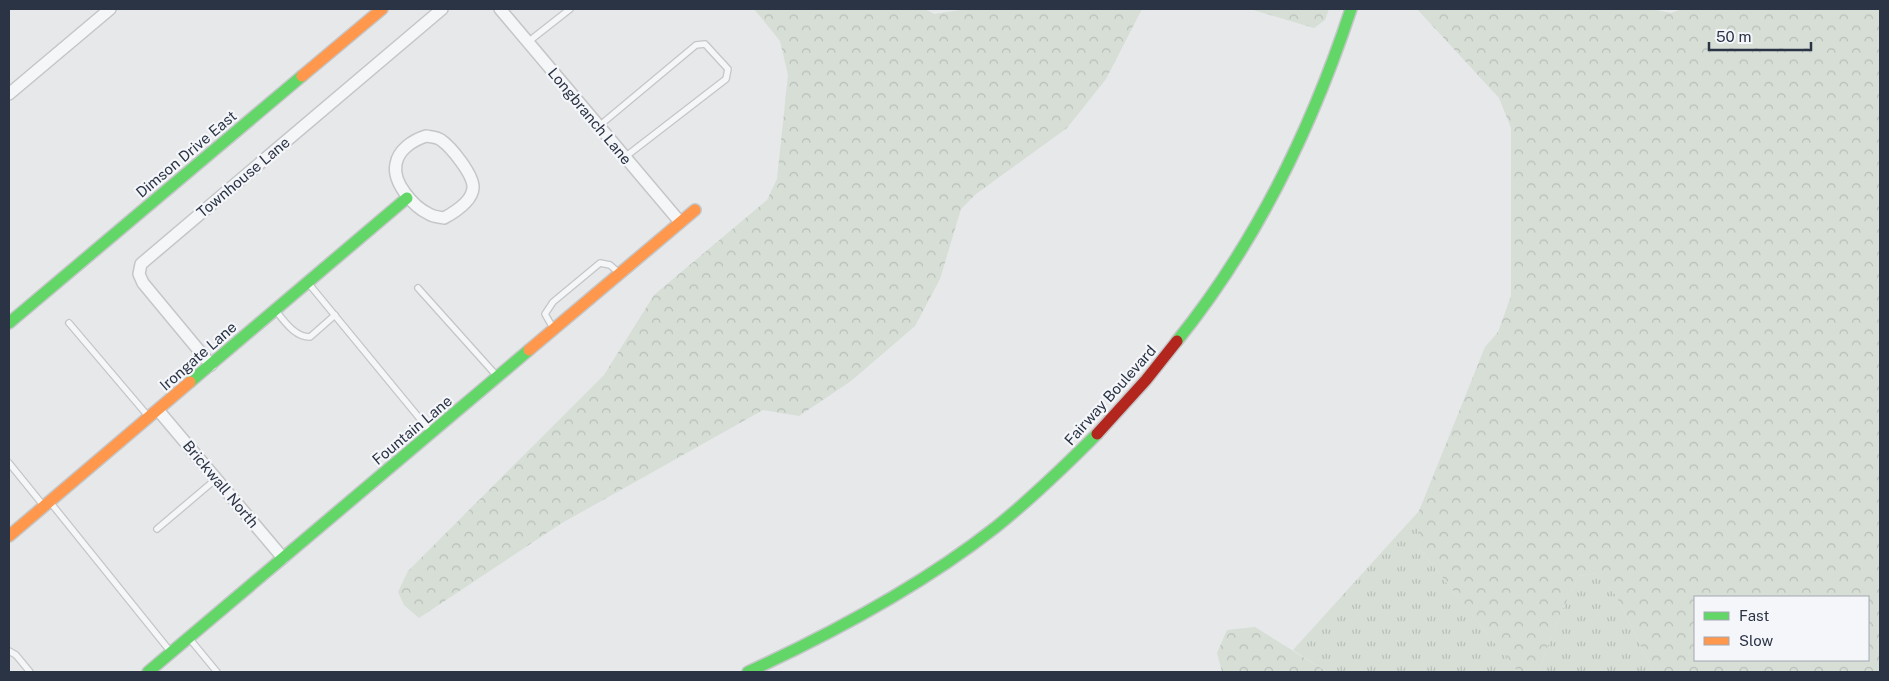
<svg xmlns="http://www.w3.org/2000/svg" width="1889" height="681" font-family="'Public Sans',sans-serif">
	<style>
		.grass { fill: url(#grass-tufts) }
		.forest { fill: url(#forest-crowns); fill-rule: evenodd }
		.lines { fill: none; stroke-linecap: round; stroke-linejoin: round }
		.lane-casing { stroke: #c4c6c8; stroke-width: 8 }
		.street-casing { stroke: #c4c6c8; stroke-width: 14 }
		.fast-casing { stroke: #c4c6c8; stroke-width: 14 }
		.slow-casing { stroke: #c4c6c8; stroke-width: 14 }
		.jam-casing { stroke: #c4c6c8; stroke-width: 14 }
		.lane { stroke: #f5f6f7; stroke-width: 5.5 }
		.street { stroke: #f5f6f7; stroke-width: 11 }
		.fast { stroke: #63d668; stroke-width: 11 }
		.slow { stroke: #ff974d; stroke-width: 11 }
		.jam { stroke: #b3261e; stroke-width: 11 }
		.labels { text-anchor: middle; dominant-baseline: central; stroke-width: 4.5; stroke-linejoin: round; paint-order: stroke }
		.street-label { font-size: 15px; fill: #2b3445; stroke: #f4f6f9 }
	</style>
	<defs>
		<pattern id="grass-tufts" width="24" height="20" patternUnits="userSpaceOnUse" patternTransform="scale(1.25)"><rect width="24" height="20" fill="#d6ded6"/><path d="M3 7l-1-3M5 7V3M7 7l1-3M15 17l-1-3M17 17v-4M19 17l1-3" fill="none" stroke="#b8bfb9"/></pattern>
		<pattern id="forest-crowns" width="20" height="18" patternUnits="userSpaceOnUse" patternTransform="scale(1.25)"><rect width="20" height="18" fill="#d6ded6"/><path d="M2 6a3 3 0 1 1 6 0M12 15a3 3 0 1 1 6 0" fill="none" stroke="#b8bfb9"/></pattern>
	</defs>
	<rect width="100%" height="100%" fill="#e6e8ea"/>
	<!-- grass -->
	<g class="grass">
		<path d="M1419 511V548L1518 672H1327L1293 650Z"/>
		<path d="M1596 573 1615 594 1654 672H1538L1559 617 1579 576Z"/>
	</g>
	<!-- forest -->
	<g class="forest">
		<path d="M754 9H925L934 14 967 9H1142L1106 79 1067 128 976 194 961 209 940 279 915 326 851 381 799 416 763 410 562 523 419 618 404 605 398 592 408 571 604 375 654 295 767 200 777 179 788 75 780 41Z"/>
		<path d="M1250 9H1329L1325 20 1314 28Z"/>
		<path d="M1417 9H1651L1671 13 1682 9H1880V672H1654L1615 594 1596 573 1579 576 1559 617 1538 672H1518L1419 548V511L1485 347 1498 332 1511 296V128L1499 98ZM1695 597H1868V660H1695Z"/>
		<path d="M1255 627 1327 672H1222L1217 653 1227 630Z"/>
	</g>
	<g class="lines">
		<defs>
			<g id="lane">
				<path d="M528 42 570 9"/>
				<path d="M599 126 696 45 705 44 728 69 726 79 625 157"/>
				<path d="M309 284 430 431"/>
				<path d="M418 288 496 375"/>
				<path d="M276 311C285 322 295 337 310 337L335 315"/>
				<path d="M69 323 148 416"/>
				<path d="M553 328 545 314 553 302 600 263 610 265 619 273"/>
				<path d="M9 463 43 505"/>
				<path d="M50 502 170 651"/>
				<path d="M157 529 216 479"/>
				<path d="M189 638 217 672"/>
				<path d="M9 651 16 655 30 672"/>
			</g>
			<g id="street">
				<path d="M500 9 680 222"/>
				<path d="M9 94 110 9"/>
				<path d="M426 136C431 137 437 137 441 140 451 147 474 175 473 188 472 201 455 212 444 218 439 217 434 217 429 214 414 207 392 183 396 164 398 150 413 140 426 136Z"/>
				<path d="M211 365 143 283 139 274 141 264 442 9"/>
				<path d="M158 410 283 558"/>
			</g>
			<g id="fast">
				<path d="M9 323 302 76"/>
				<path d="M1177 341C1257 242 1311 130 1351 9"/>
				<path d="M190 382 407 198"/>
				<path d="M148 672 529 350"/>
				<path d="M748 672C835 632 921 586 996 527 1032 498 1065 466 1097 434"/>
			</g>
			<g id="slow">
				<path d="M302 76 382 9"/>
				<path d="M529 350 695 210"/>
				<path d="M9 536 190 382"/>
			</g>
			<path id="jam" d="M1097 434 1146 380 1177 341"/>
		</defs>
		<!-- lane casing -->
		<use href="#lane" class="lane-casing"/>
		<!-- street casing -->
		<use href="#street" class="street-casing"/>
		<!-- fast casing -->
		<use href="#fast" class="fast-casing"/>
		<!-- slow casing -->
		<use href="#slow" class="slow-casing"/>
		<!-- jam casing -->
		<use href="#jam" class="jam-casing"/>
		<!-- lane -->
		<use href="#lane" class="lane"/>
		<!-- street -->
		<use href="#street" class="street"/>
		<!-- fast -->
		<use href="#fast" class="fast"/>
		<!-- slow -->
		<use href="#slow" class="slow"/>
		<!-- jam -->
		<use href="#jam" class="jam"/>
	</g>
	<g class="labels">
		<!-- street labels -->
		<g class="street-label">
			<text transform="translate(590 116) rotate(50)">Longbranch Lane</text>
			<text transform="translate(186 154) rotate(-40)">Dimson Drive East</text>
			<text transform="translate(243 177) rotate(-40)">Townhouse Lane</text>
			<text transform="translate(198 356) rotate(-41)">Irongate Lane</text>
			<text transform="translate(1110 395) rotate(-48)">Fairway Boulevard</text>
			<text transform="translate(412 430) rotate(-40)">Fountain Lane</text>
			<text transform="translate(221 484) rotate(50)">Brickwall North</text>
		</g>
	</g>
	<!-- border -->
	<rect width="1889" height="681" fill="none" stroke="#2b3445" stroke-width="20"/>
	<!-- legend -->
	<rect x="1694" y="596" width="175" height="65" fill="#f4f6f9" stroke="#a4a8b1"/>
	<rect x="1704" y="612" width="25" height="8" fill="#63d668" stroke="#a4a8b1"/>
	<text x="1739" y="621" font-size="15" fill="#2b3445">Fast</text>
	<rect x="1704" y="637" width="25" height="8" fill="#ff974d" stroke="#a4a8b1"/>
	<text x="1739" y="646" font-size="15" fill="#2b3445">Slow</text>
	<!-- scale -->
	<path d="M1709 42v8h102v-8" fill="none" stroke="#2b3445" stroke-width="2.5"/>
	<text x="1716" y="42" font-size="15" fill="#2b3445" stroke="#f4f6f9" stroke-width="4" paint-order="stroke">50 m</text>
</svg>
